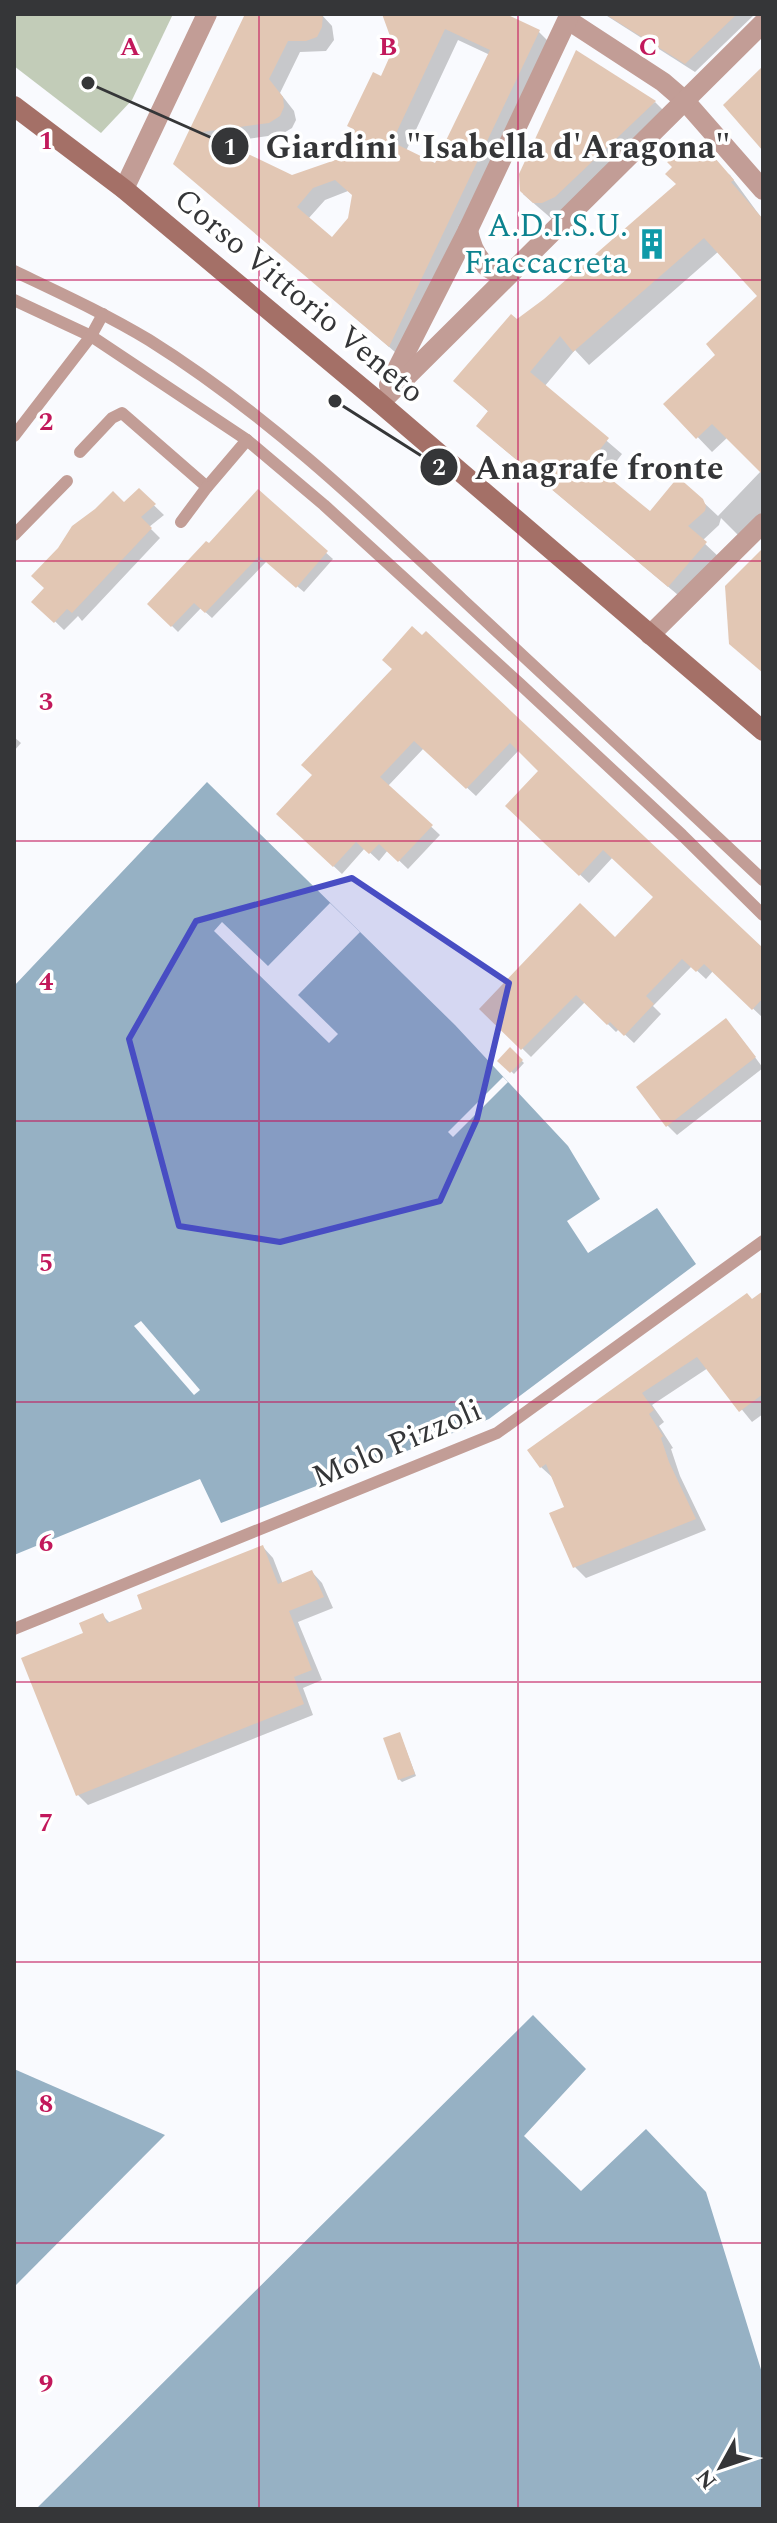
<svg xmlns="http://www.w3.org/2000/svg" width="777" height="2523" font-family="Spectral,serif">
	<style>
		.green { fill: #c2ccb8 }
		.water { fill: #96b1c4 }
		.pier { fill: #f9fafe }
		.shadow { fill: #0003; fill-rule: evenodd }
		.building { fill: #e2c7b4; fill-rule: evenodd }
		.lines { fill: none; stroke-linecap: round; stroke-linejoin: round }
		.lane { stroke: #c29d96; stroke-width: 12 }
		.street { stroke: #c29d96; stroke-width: 20 }
		.secondary { stroke: #a47067; stroke-width: 20 }
		.marked { fill: #484dc3; fill-opacity: 0.2; stroke: #484dc3; stroke-width: 6; stroke-linejoin: round }
		.grid { fill: none; stroke: #c2185b; stroke-width: 2; stroke-opacity: 0.55 }
		.labels { text-anchor: middle; dominant-baseline: central; stroke-width: 7; stroke-linejoin: round; paint-order: stroke }
		.culture-label { font-size: 32px; fill: #0d838f; stroke: #fff; text-anchor: end }
		.street-label { font-size: 32px; fill: #353638; stroke: #fff }
		.grid-label { font-size: 26px; text-anchor: middle; font-weight: bold; fill: #c2185b; stroke: #fff; stroke-width: 7; stroke-linejoin: round; paint-order: stroke }
		.leader { fill: none; stroke: #353638; stroke-width: 3 }
		.callout-dot { fill: #353638; stroke: #fff; stroke-width: 3 }
		.mark-label { font-size: 24px; text-anchor: middle; font-weight: bold; fill: #fff }
		.callout-label { font-size: 34px; text-anchor: middle; font-weight: bold; fill: #353638; stroke: #fff; stroke-width: 7; stroke-linejoin: round; paint-order: stroke }
	</style>
	<rect width="100%" height="100%" fill="#f9fafe"/>
	<!-- green -->
	<path class="green" d="M14 14H173L132 100 101 133 14 66Z"/>
	<!-- water -->
	<g class="water">
		<path d="M207 782 455 1025 568 1146 600 1199 567 1221 588 1253 657 1208 696 1264 489 1419 221 1523 200 1479 14 1555V986Z"/>
		<path d="M533 2015 586 2069 524 2136 581 2191 646 2129 706 2192 763 2376V2509H36Z"/>
		<path d="M14 2069 165 2135 14 2287Z"/>
	</g>
	<!-- pier -->
	<g class="pier">
		<path d="M330 903 360 932 298 995 338 1034 329 1043 214 931 222 922 268 966Z"/>
		<path d="M503 1077 508 1082 453 1137 448 1132Z"/>
		<path d="M141 1321 200 1390 194 1395 134 1326Z"/>
	</g>
	<!-- shadow -->
	<g class="shadow">
		<path d="M247 14H321L332 26 334 40 326 51 300 52 280 93 294 111 296 120 292 128 282 134 220 143 292 178 343 160 356 132 349 125 382 79 396 48 384 14H501L539 32 551 44 402 358 176 164ZM458 40 490 55 436 166 406 151ZM348 191 354 196 350 219 332 240 308 219 325 200Z"/>
		<path d="M604 14H755L695 72Z"/>
		<path d="M655 102 671 118 562 218 552 219 523 194Z"/>
		<path d="M712 163 730 175 763 220V521L743 540 721 518 719 525 702 541 720 558 684 600 493 440 490 413 455 381 517 322ZM719 251 759 296 718 355 666 404 712 452 728 437 761 471 718 516 702 501 650 513 605 476 622 454 544 387 575 350 589 365Z"/>
		<path d="M139 491 164 515 149 527 160 538 82 621 78 616 64 630 34 601Z"/>
		<path d="M258 492 333 559 304 592 267 561 212 618 201 608 178 632 150 604 209 546Z"/>
		<path d="M413 628 763 950 762 1017 713 971 706 979 692 966 653 1006 661 1014 634 1043 619 1029 616 1032 585 1002 531 1057 482 1009 616 940 655 897 613 857 589 883 507 806 541 771 519 750 476 796 424 748 388 786 440 835 408 869 388 850 379 861 365 848 342 874 278 814 314 775 394 669Z"/>
		<path d="M14 737 21 743 14 751Z"/>
		<path d="M735 1030 763 1068 677 1135 667 1125Z"/>
		<path d="M510 1050 524 1063 514 1074 500 1061Z"/>
		<path d="M763 1293V1414L752 1422 708 1368 652 1405 664 1422 659 1426 673 1448 671 1449 680 1476 706 1530 586 1578 575 1567 566 1508 553 1478 541 1467Z"/>
		<path d="M263 1547 273 1558 283 1584 312 1572 322 1583 333 1608 298 1622 322 1680 303 1688 313 1715 88 1805 78 1795 85 1634 103 1616 111 1624 145 1610Z"/>
		<path d="M400 1734 416 1776 402 1782 399 1779Z"/>
	</g>
	<!-- building -->
	<g class="building">
		<path d="M245 14H323L322 27 317 37 306 41H288L269 79 283 97 284 107 280 116 269 123 202 132 292 175 341 158 355 130 347 126 373 72 381 76 394 47 382 14H506L540 30 389 347 173 164ZM445 29 490 50 435 163 392 142ZM335 180 352 195 348 218 332 237 297 207 313 188Z"/>
		<path d="M605 14H737L685 64Z"/>
		<path d="M576 50 656 101 555 197 542 203H533L520 191 519 174Z"/>
		<path d="M763 66V151L723 105Z"/>
		<path d="M692 140 712 161 715 158 734 180 731 182 763 219V475L712 424 696 439 663 404 715 355 706 344 757 296 704 238 573 352 560 336 530 372 609 438 590 462 650 511 678 477 703 499 706 506 705 511 688 526 707 542 668 587 476 426 488 411 453 381 511 314 517 319 544 299 676 184 665 174 672 167 667 162Z"/>
		<path d="M139 488 156 504 141 517 152 528 72 613 67 609 54 623 31 602 44 588 31 576 58 548 72 526 95 509 113 491 124 502Z"/>
		<path d="M258 489 328 551 296 588 259 556 205 613 194 603 171 627 147 604 206 541 209 543Z"/>
		<path d="M763 548V673L729 644 725 586Z"/>
		<path d="M412 626 422 635 426 631 763 948V998L752 1010 704 964 696 972 682 959 646 996 654 1004 624 1036 610 1022 607 1025 576 995 521 1050 479 1009 580 903 615 937 653 897 603 850 579 876 505 806 538 771 510 743 466 789 414 741 380 777 433 825 398 862 379 844 369 854 356 842 333 867 276 814 312 775 301 765 392 669 382 660Z"/>
		<path d="M726 1018 756 1057 666 1127 636 1087Z"/>
		<path d="M510 1047 523 1060 510 1073 497 1061Z"/>
		<path d="M763 1291V1394L739 1412 697 1357 642 1393 654 1410 649 1414 663 1436 661 1438 669 1462 696 1519 573 1568 549 1513 564 1507 546 1464 540 1468 527 1450 747 1293 752 1299Z"/>
		<path d="M263 1545 278 1584 312 1570 324 1597 289 1611 312 1670 294 1677 304 1704 76 1796 21 1658 83 1633 79 1623 103 1613 107 1623 142 1609 137 1595Z"/>
		<path d="M400 1732 415 1774 398 1780 383 1738Z"/>
	</g>
	<g class="lines">
		<!-- lane -->
		<g class="lane">
			<path d="M14 271C60 293 106 314 149 340 264 412 363 506 462 599 562 692 663 786 763 880"/>
			<path d="M14 300 91 336 247 440 324 505 520 684 682 835 763 915"/>
			<path d="M14 436 91 336 103 314"/>
			<path d="M80 452 112 418 122 413 207 487 247 440"/>
			<path d="M181 522 207 487"/>
			<path d="M14 535 67 481"/>
			<path d="M14 1629 497 1433 763 1241"/>
		</g>
		<!-- street -->
		<g class="street">
			<path d="M568 20 663 82 685 101 763 190"/>
			<path d="M124 189 207 14"/>
			<path d="M468 230C472 252 486 279 513 271"/>
			<path d="M389 385 468 230 570 14"/>
			<path d="M380 403 763 23"/>
			<path d="M650 635 763 523"/>
		</g>
		<!-- secondary -->
		<path class="secondary" d="M14 106 124 189 380 403 763 731"/>
	</g>
	<!-- marked area -->
	<path class="marked" d="M352 878 509 983 477 1119 440 1201 280 1242 179 1226 129 1039 196 921Z"/>
	<!-- grid -->
	<path class="grid" d="M259 14V2509M518 14V2509M14 280H763M14 561H763M14 841H763M14 1121H763M14 1402H763M14 1682H763M14 1962H763M14 2243H763"/>
	<!-- icons -->
	<defs>
		<symbol id="building-bare" viewBox="-9 -9 18 18"><path d="M-4-6H4V6H1V3H-1V6H-4ZM-2.5-4.3h1.7v1.8h-1.7ZM.8-4.3h1.7v1.8H.8ZM-2.5-1h1.7V.8h-1.7ZM.8-1h1.7V.8H.8Z" fill="#0f9aa8" stroke="#fff" stroke-width="2.5" paint-order="stroke"/></symbol>
	</defs>
	<g fill-rule="evenodd">
		<use href="#building-bare" x="630" y="222" width="44" height="44"/>
	</g>
	<g class="labels">
		<!-- culture labels -->
		<g class="culture-label">
			<text x="628" y="226">A.D.I.S.U.<tspan x="628" dy="37">Fraccacreta</tspan></text>
		</g>
		<!-- street labels -->
		<g class="street-label">
			<text transform="translate(299 296) rotate(40)">Corso Vittorio Veneto</text>
			<text transform="translate(397 1444) rotate(-23)">Molo Pizzoli</text>
		</g>
	</g>
	<g class="grid-label">
		<text x="130" y="55">A</text>
		<text x="388" y="55">B</text>
		<text x="648" y="55">C</text>
		<text x="46" y="149">1</text>
		<text x="46" y="430">2</text>
		<text x="46" y="710">3</text>
		<text x="46" y="990">4</text>
		<text x="46" y="1271">5</text>
		<text x="46" y="1551">6</text>
		<text x="46" y="1831">7</text>
		<text x="46" y="2112">8</text>
		<text x="46" y="2392">9</text>
	</g>
	<!-- callouts -->
	<path class="leader" d="M88 83L230 146M335 401L439 467"/>
	<g class="callout-dot">
		<circle cx="88" cy="83" r="8"/>
		<circle cx="335" cy="401" r="8"/>
		<circle cx="230" cy="146" r="20"/>
		<circle cx="439" cy="467" r="20"/>
	</g>
	<g class="mark-label">
		<text x="230" y="155">1</text>
		<text x="439" y="475">2</text>
	</g>
	<g class="callout-label">
		<text x="498" y="158">Giardini "Isabella d'Aragona"</text>
		<text x="599" y="479">Anagrafe fronte</text>
	</g>
	<!-- border -->
	<rect width="777" height="2523" fill="none" stroke="#353638" stroke-width="32"/>
	<!-- north arrow -->
	<g transform="translate(721 2467) rotate(230)" stroke="#ffffff" stroke-width="6" paint-order="stroke">
	<path d="M0-6L14 30L0 20L-14 30Z" fill="#353638"/>
	<text y="-12" font-size="22" font-weight="bold" text-anchor="middle" fill="#353638">N</text>
	</g>
</svg>
